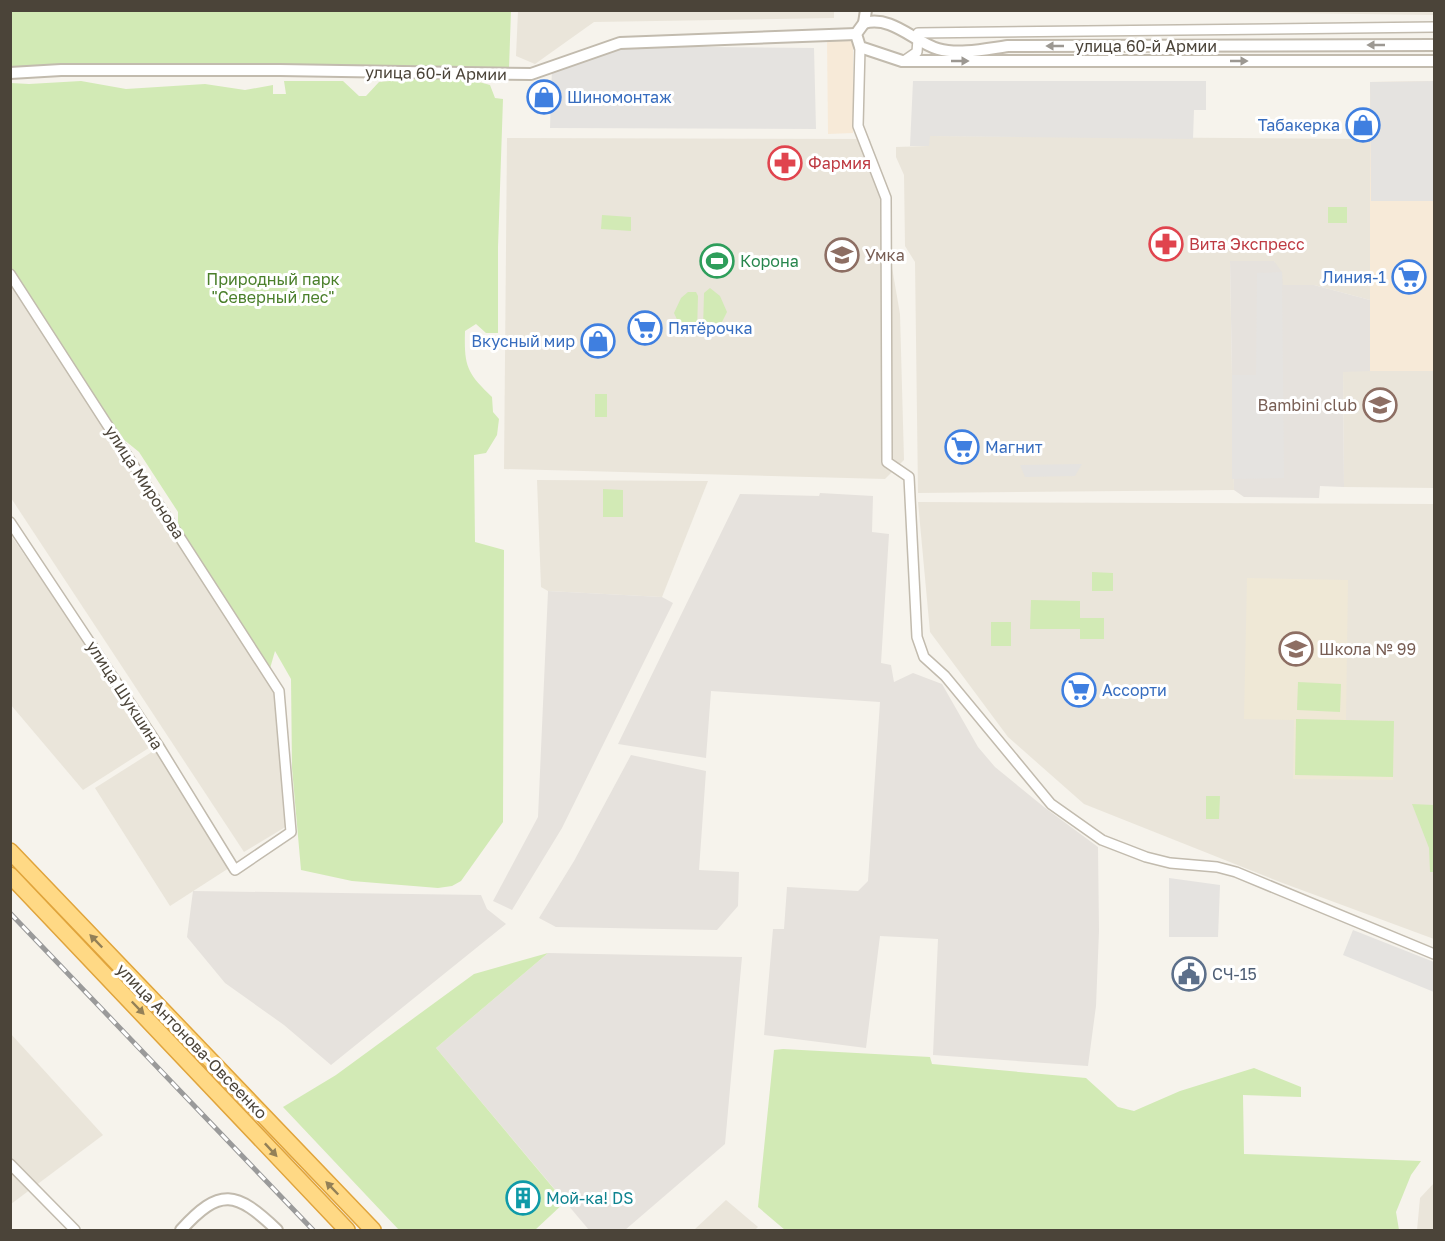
<svg xmlns="http://www.w3.org/2000/svg" width="1445" height="1241" font-family="'Golos Text',sans-serif">
	<style>
		.residential { fill: #eae5da }
		.commercial { fill: #f7ead8 }
		.industrial { fill: #e6e2dd }
		.education { fill: #efe8d6 }
		.green { fill: #d2eab5 }
		.parking { fill: #e5e3e0 }
		.lines { fill: none; stroke-linecap: round; stroke-linejoin: round }
		.minor-casing { stroke: #c2bbae; stroke-width: 12 }
		.tertiary-casing { stroke: #c2bbae; stroke-width: 14 }
		.trunk-casing { stroke: #e0a43c; stroke-width: 18 }
		.minor { stroke: #fff; stroke-width: 9 }
		.tertiary { stroke: #fff; stroke-width: 10 }
		.trunk { stroke: #ffd985; stroke-width: 15 }
		.rail-casing { stroke: #9a9a9a; stroke-width: 5 }
		.rail { stroke: #fff; stroke-width: 3; stroke-dasharray: 9; stroke-linecap: butt }
		.oneway { fill: #9c9892 }
		.oneway2 { fill: #938057 }
		.labels { text-anchor: middle; dominant-baseline: central; stroke-width: 6; stroke-linejoin: round; paint-order: stroke }
		.street-label { font-size: 16px; fill: #4b4439; stroke: #fff }
		.shop-label { font-size: 16px; fill: #366cbe; stroke: #fff; text-anchor: start }
		.health-label { font-size: 16px; fill: #be3a42; stroke: #fff; text-anchor: start }
		.education-label { font-size: 16px; fill: #785e54; stroke: #fff; text-anchor: start }
		.leisure-label { font-size: 16px; fill: #27864d; stroke: #fff; text-anchor: start }
		.park-label { font-size: 16px; fill: #4a7f2a; stroke: #fff }
		.service-label { font-size: 16px; fill: #4e5e75; stroke: #fff; text-anchor: start }
		.culture-label { font-size: 16px; fill: #0d838f; stroke: #fff; text-anchor: start }
	</style>
	<rect width="100%" height="100%" fill="#f6f3ec"/>
	<!-- residential -->
	<g class="residential">
		<path d="M1434 10V15L1139 11V10Z"/>
		<path d="M518 11 834 10V18L594 22 535 64 516 56Z"/>
		<path d="M929 136 1370 139V300L1314 285H1283L1274 261 1230 262 1234 490 918 493 915 262 905 246 904 175 896 157V147L928 146Z"/>
		<path d="M507 138 870 139 900 314 904 460 885 479 504 469Z"/>
		<path d="M10 283 262 668 278 701 287 826 244 852 11 498Z"/>
		<path d="M1343 371H1434V488L1344 487Z"/>
		<path d="M537 480 708 481 662 597 548 591 541 587Z"/>
		<path d="M918 502 1434 504V939L1280 882 1084 804 1008 737 930 632Z"/>
		<path d="M10 534 155 744 83 790 11 705Z"/>
		<path d="M155 750 229 868 170 906 95 788Z"/>
		<path d="M10 1033 103 1135 11 1204H10Z"/>
		<path d="M1434 1183V1230H1417L1420 1198Z"/>
		<path d="M726 1200 758 1227 755 1230H694Z"/>
	</g>
	<!-- commercial -->
	<g class="commercial">
		<path d="M827 39H853V133L828 134Z"/>
		<path d="M1434 81V371H1370V82Z"/>
	</g>
	<!-- industrial -->
	<g class="industrial">
		<path d="M1230 261H1274L1282 272 1283 285H1314L1370 300V371L1343 372 1344 487 1320 486 1319 498 1244 497 1234 490Z"/>
		<path d="M820 493 873 496 872 532 889 534 881 663 891 665 894 682 913 673 942 684 978 747 995 767 1044 807 1098 847 1099 931 1096 1006 1088 1066 933 1055 938 939 880 936 866 1048 764 1035 773 929H784L787 887 858 891 868 881 880 702 711 691 706 758 618 744 740 494 819 496Z"/>
		<path d="M548 591 662 597 673 603 562 828 512 910 493 901 538 817Z"/>
		<path d="M631 755 706 771 699 870 739 872 738 906 717 930 556 927 539 918 574 861Z"/>
		<path d="M193 891 481 895 487 909 506 924 331 1065 284 1025 225 983 187 937Z"/>
		<path d="M548 953 742 957 725 1144 625 1230H589L436 1048Z"/>
	</g>
	<!-- education -->
	<path class="education" d="M1247 578 1348 580 1346 720 1394 721 1393 780 1293 779 1294 720 1244 719Z"/>
	<!-- green -->
	<g class="green">
		<path d="M10 11H511L509 68 259 64 257 67 11 69Z"/>
		<path d="M421 78 468 79 490 85 495 98 503 99 498 247V333H486L476 324 465 331C464 367 467 373 492 397L493 412 499 419 497 435 486 453 474 455 475 542 504 550 503 822 461 881 452 886 438 888 352 881 301 870 292 768 291 679 275 651 269 672 178 533V512L139 452 112 430 11 274V83L29 84 81 81 126 89 205 84 245 90 273 85V94H286L284 81H343L359 96H366L379 82Z"/>
		<rect x="1328" y="207" width="19" height="16"/>
		<path d="M602 215 631 217V231L601 229Z"/>
		<path d="M710 288 720 296 727 312 720 326 709 333 703 329 704 293Z"/>
		<path d="M688 292H696L698 296 697 332 691 336 681 328 674 313 681 298Z"/>
		<rect x="595" y="394" width="12" height="23"/>
		<path d="M603 489 623 490V517H603Z"/>
		<path d="M1092 572 1113 573V591H1092Z"/>
		<path d="M1031 600 1080 601V618H1104V639H1080V629H1030Z"/>
		<rect x="991" y="622" width="20" height="24"/>
		<path d="M1298 682 1341 684 1340 712 1297 710Z"/>
		<path d="M1296 719 1394 721 1393 777 1295 775Z"/>
		<path d="M1206 796H1220L1219 819H1206Z"/>
		<path d="M1412 804 1434 805V872H1430L1429 848Z"/>
		<path d="M548 953 436 1048 565 1202 535 1230H399L283 1107 336 1075 474 974Z"/>
		<path d="M783 1049 930 1057 932 1064 1086 1078 1118 1107 1134 1111 1180 1091 1254 1068 1301 1087V1097L1243 1095 1244 1154 1421 1161 1411 1175 1396 1212 1399 1230H785L758 1207 774 1050Z"/>
	</g>
	<!-- parking -->
	<g class="parking">
		<path d="M602 46 814 48 816 129 550 128 552 68Z"/>
		<path d="M913 81H1206V110H1194L1193 139 930 136 929 146H910Z"/>
		<path d="M1434 81V201H1371L1370 82Z"/>
		<path d="M1282 272 1284 478 1232 479V375H1256L1257 273Z"/>
		<path d="M1082 464 1075 476 1025 477 1020 465Z"/>
		<path d="M1169 878 1220 885 1218 937H1169Z"/>
		<path d="M1353 930 1434 962V992L1343 955Z"/>
	</g>
	<g class="lines">
		<defs>
			<g id="minor">
				<path d="M918 33 1434 27"/>
				<path d="M860 47 858 126 886 198 887 462 909 477 917 637 924 657 945 676 1051 804 1102 840 1146 857 1170 863 1217 867 1236 872 1434 954"/>
				<path d="M904 61 917 52 918 39"/>
				<path d="M10 274 279 691 291 832 235 870 158 745 10 522"/>
				<path d="M10 1164 75 1230"/>
			</g>
			<g id="tertiary">
				<path d="M866 10 864 23 856 34 860 47 902 61H1434"/>
				<path d="M864 23C892 15 914 42 938 49 959 55 986 49 1008 46L1434 45"/>
				<path d="M10 73 61 70H280L531 74 620 43 856 34"/>
				<path d="M181 1230C220 1187 236 1191 277 1230"/>
			</g>
			<g id="trunk">
				<path d="M10 851 373 1230"/>
				<path d="M10 875 347 1230"/>
			</g>
		</defs>
		<!-- minor casing -->
		<use href="#minor" class="minor-casing"/>
		<!-- tertiary casing -->
		<use href="#tertiary" class="tertiary-casing"/>
		<!-- trunk casing -->
		<use href="#trunk" class="trunk-casing"/>
		<!-- minor -->
		<use href="#minor" class="minor"/>
		<!-- tertiary -->
		<use href="#tertiary" class="tertiary"/>
		<!-- trunk -->
		<use href="#trunk" class="trunk"/>
		<defs>
			<path id="rail" d="M10 913 313 1230"/>
		</defs>
		<!-- rail casing -->
		<use href="#rail" class="rail-casing"/>
		<!-- rail -->
		<use href="#rail" class="rail"/>
	</g>
	<!-- one-way arrows -->
	<defs><path id="oneway-solid" d="M-6-.8H1V-3.2L6.5 0L1 3.2V.8H-6Z" transform="scale(1.5)"/></defs>
	<g class="oneway">
		<use href="#oneway-solid" transform="translate(1376 45) rotate(180)"/>
		<use href="#oneway-solid" transform="translate(1055 46) rotate(180)"/>
		<use href="#oneway-solid" transform="translate(960 61)"/>
		<use href="#oneway-solid" transform="translate(1239 61)"/>
	</g>
	<g class="oneway2">
		<use href="#oneway-solid" transform="translate(96 941) rotate(-134)"/>
		<use href="#oneway-solid" transform="translate(138 1008) rotate(46)"/>
		<use href="#oneway-solid" transform="translate(271 1150) rotate(47)"/>
		<use href="#oneway-solid" transform="translate(332 1188) rotate(-134)"/>
	</g>
	<!-- icons -->
	<defs>
		<symbol id="shop-ring" viewBox="-11 -11 22 22"><circle r="9.5" fill="#fff" stroke="#3f7fe0" stroke-width="1.5"/><path d="M-5-2.5h2.3a2.7 3.5 0 0 1 5.4 0H5L5.5 6h-11ZM-1.5-2.5h3a1.5 2.3 0 0 0-3 0Z" fill="#3f7fe0"/></symbol>
		<symbol id="pharmacy-ring" viewBox="-11 -11 22 22"><circle r="9.5" fill="#fff" stroke="#e0444e" stroke-width="1.5"/><path d="M-2-6h4v4h4v4h-4v4h-4v-4h-4v-4h4Z" fill="#e0444e"/></symbol>
		<symbol id="school-ring" viewBox="-11 -11 22 22"><circle r="9.5" fill="#fff" stroke="#8d6e63" stroke-width="1.5"/><path d="M0-5L7-2L0 1L-7-2ZM-4 1L0 2.5L4 1V4Q0 6-4 4Z" fill="#8d6e63"/></symbol>
		<symbol id="stadium-ring" viewBox="-11 -11 22 22"><circle r="9.5" fill="#fff" stroke="#2e9e5b" stroke-width="1.5"/><path d="M0-5a6.5 5 0 1 0 0 10a6.5 5 0 1 0 0-10ZM-3.5-1.8h7v3.6h-7Z" fill="#2e9e5b"/></symbol>
		<symbol id="supermarket-ring" viewBox="-11 -11 22 22"><circle r="9.5" fill="#fff" stroke="#3f7fe0" stroke-width="1.5"/><path d="M-6-5.5h2.5l.6 2H6L4.5 2H-2.5L-4.4-4H-6ZM-1.5 3.2a1.3 1.3 0 1 0 .1 0ZM3 3.2a1.3 1.3 0 1 0 .1 0Z" fill="#3f7fe0"/></symbol>
		<symbol id="civic-ring" viewBox="-11 -11 22 22"><circle r="9.5" fill="#fff" stroke="#5c6f8a" stroke-width="1.5"/><path d="M-.6-6.5H3V-4.5H.6V-3L4-1V1h2V6H-6V1h2V-1L-.6-3ZM-1.2 2.5V6h2.4V2.5Z" fill="#5c6f8a"/></symbol>
		<symbol id="building-ring" viewBox="-11 -11 22 22"><circle r="9.5" fill="#fff" stroke="#0f9aa8" stroke-width="1.5"/><path d="M-4-6H4V6H1V3H-1V6H-4ZM-2.5-4.3h1.7v1.8h-1.7ZM.8-4.3h1.7v1.8H.8ZM-2.5-1h1.7V.8h-1.7ZM.8-1h1.7V.8H.8Z" fill="#0f9aa8"/></symbol>
	</defs>
	<g fill-rule="evenodd">
		<use href="#shop-ring" x="525" y="78" width="38" height="38"/>
		<use href="#shop-ring" x="1344" y="106" width="38" height="38"/>
		<use href="#pharmacy-ring" x="766" y="144" width="38" height="38"/>
		<use href="#pharmacy-ring" x="1147" y="225" width="38" height="38"/>
		<use href="#school-ring" x="823" y="236" width="38" height="38"/>
		<use href="#stadium-ring" x="698" y="242" width="38" height="38"/>
		<use href="#supermarket-ring" x="1390" y="258" width="38" height="38"/>
		<use href="#supermarket-ring" x="626" y="309" width="38" height="38"/>
		<use href="#shop-ring" x="579" y="322" width="38" height="38"/>
		<use href="#school-ring" x="1361" y="386" width="38" height="38"/>
		<use href="#supermarket-ring" x="943" y="428" width="38" height="38"/>
		<use href="#school-ring" x="1277" y="630" width="38" height="38"/>
		<use href="#supermarket-ring" x="1060" y="671" width="38" height="38"/>
		<use href="#civic-ring" x="1170" y="955" width="38" height="38"/>
		<use href="#building-ring" x="504" y="1179" width="38" height="38"/>
	</g>
	<g class="labels">
		<!-- street labels -->
		<g class="street-label">
			<text x="1146" y="46">улица 60-й Армии</text>
			<text transform="translate(436 73) rotate(1)">улица 60-й Армии</text>
			<text transform="translate(145 482) rotate(57)">улица Миронова</text>
			<text transform="translate(125 695) rotate(57)">улица Шукшина</text>
			<text transform="translate(192 1041) rotate(46)">улица Антонова-Овсеенко</text>
		</g>
		<!-- shop labels -->
		<g class="shop-label">
			<text x="567" y="97">Шиномонтаж</text>
			<text x="1340" y="125" text-anchor="end">Табакерка</text>
			<text x="1386" y="277" text-anchor="end">Линия-1</text>
			<text x="668" y="328">Пятёрочка</text>
			<text x="575" y="341" text-anchor="end">Вкусный мир</text>
			<text x="985" y="447">Магнит</text>
			<text x="1102" y="690">Ассорти</text>
		</g>
		<!-- health labels -->
		<g class="health-label">
			<text x="808" y="163">Фармия</text>
			<text x="1189" y="244">Вита Экспресс</text>
		</g>
		<!-- education labels -->
		<g class="education-label">
			<text x="865" y="255">Умка</text>
			<text x="1357" y="405" text-anchor="end">Bambini club</text>
			<text x="1319" y="649">Школа № 99</text>
		</g>
		<!-- leisure labels -->
		<g class="leisure-label">
			<text x="740" y="261">Корона</text>
		</g>
		<!-- park labels -->
		<g class="park-label">
			<text x="273" y="279">Природный парк<tspan x="273" dy="18">"Северный лес"</tspan></text>
		</g>
		<!-- service labels -->
		<g class="service-label">
			<text x="1212" y="974">СЧ-15</text>
		</g>
		<!-- culture labels -->
		<g class="culture-label">
			<text x="546" y="1198">Мой-ка! DS</text>
		</g>
	</g>
	<!-- border -->
	<rect width="1445" height="1241" fill="none" stroke="#4b4439" stroke-width="24"/>
</svg>
